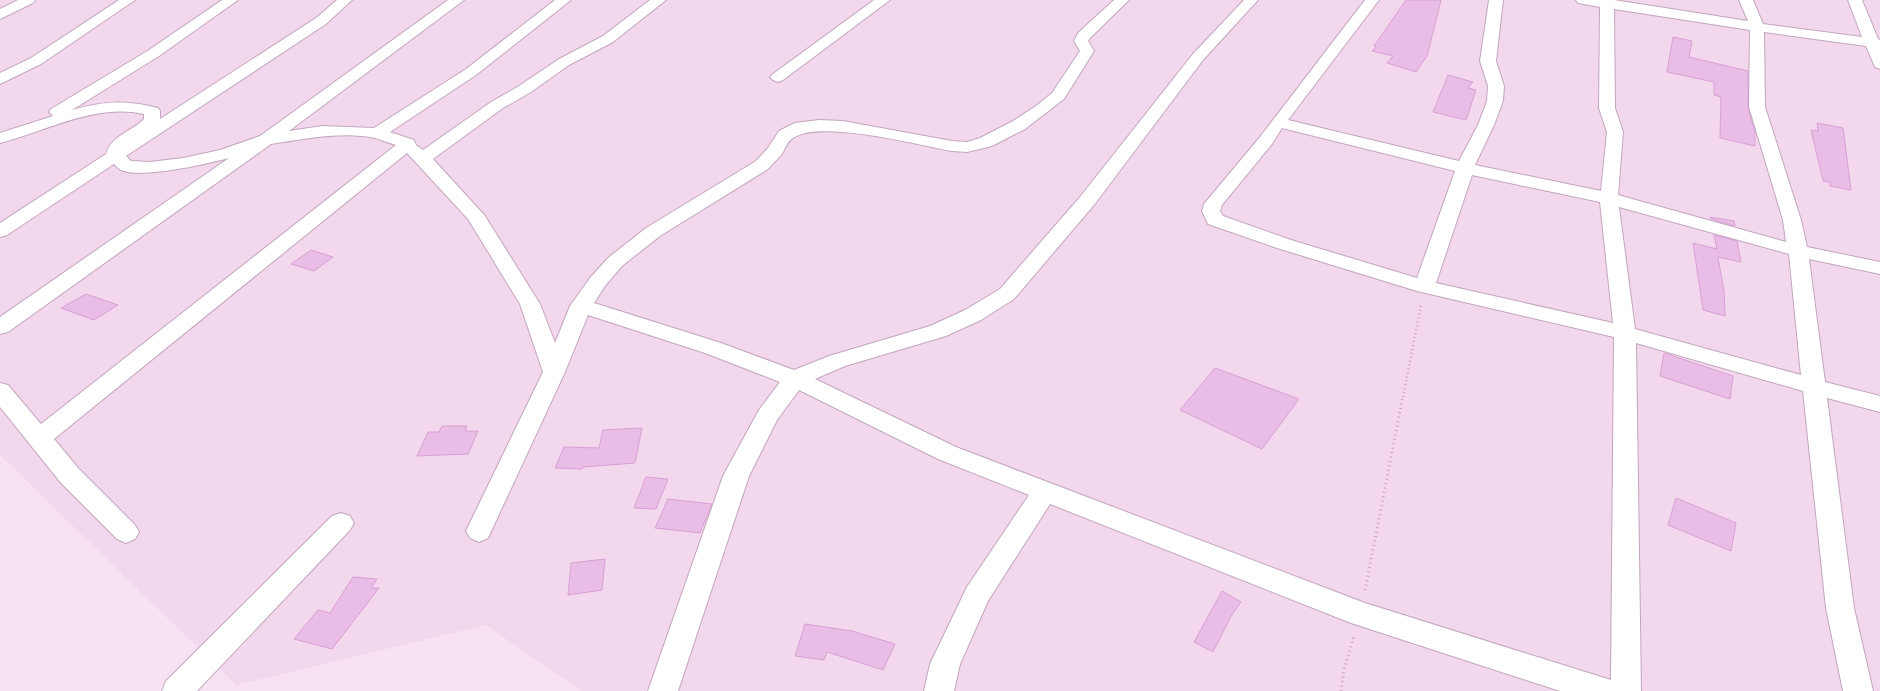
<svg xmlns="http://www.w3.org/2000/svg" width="1880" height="691" font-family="'IBM Plex Sans',sans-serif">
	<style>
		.residential { fill: #f3d7ec }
		.building { fill: #e9bde5; stroke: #d9a0d5 }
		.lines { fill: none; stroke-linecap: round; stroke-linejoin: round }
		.street-casing { stroke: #c2a6be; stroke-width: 2 }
		.path-far1 { stroke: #cda1c9; stroke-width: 2.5; stroke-dasharray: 1 3; stroke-linecap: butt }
		.path { stroke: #cda1c9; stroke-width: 3; stroke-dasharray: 1 3.5; stroke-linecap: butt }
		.street { fill: #fff; fill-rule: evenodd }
	</style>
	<rect width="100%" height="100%" fill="#f8e2f1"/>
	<!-- residential -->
	<path class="residential" d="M0 0H1880V691H581L486 625 236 685 0 455Z"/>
	<!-- building -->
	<g class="building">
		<path d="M1406 0H1441L1427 56 1416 72 1387 63 1393 56 1372 51 1376 47 1374 46Z"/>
		<path d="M1673 37 1692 41 1689 57 1748 71V107L1755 133V146L1720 138 1721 97 1714 95V82L1667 72Z"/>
		<path d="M1448 75 1473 82 1468 88 1476 90 1466 120 1433 112Z"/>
		<path d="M1817 123 1843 128 1851 190 1830 186V182L1823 181 1811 130 1818 131Z"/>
		<path d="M1710 217 1734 221 1735 226 1711 219Z"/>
		<path d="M1714 235 1737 241 1741 262 1718 257 1724 291 1725 316 1703 310 1693 243 1717 249Z"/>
		<path d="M311 250 333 257 314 271 291 264Z"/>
		<path d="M86 294 118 305 94 320 61 308Z"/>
		<path d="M1664 353 1733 376 1730 399 1660 376Z"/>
		<path d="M1215 368 1299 399 1262 449 1180 410Z"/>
		<path d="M442 426H467L465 431H478L468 454 417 456 428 432H439Z"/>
		<path d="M642 428 635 463 583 467 582 469 555 468 564 447 599 448 603 430Z"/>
		<path d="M646 477 668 479 656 509 634 508Z"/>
		<path d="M1676 498 1736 523 1731 551 1668 525Z"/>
		<path d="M668 499 712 504 700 533 655 528Z"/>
		<path d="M605 559 602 590 568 595 571 563Z"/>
		<path d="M353 577 377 579 371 588H379L332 649 294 639 318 610 330 613Z"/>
		<path d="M1222 591 1241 602 1231 616 1213 652 1194 642Z"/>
		<path d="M805 624 852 631 895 644 883 670 827 652 824 660 795 656Z"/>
	</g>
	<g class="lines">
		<defs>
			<g id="street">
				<path d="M18 0H35L33 3 0 19V9Z"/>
				<path d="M119 0H135L41 64 0 84V73L31 58Z"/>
				<path d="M222 0H238L159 56 72 110C104 101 125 100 158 108L160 111V119L316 18 337 0H352L326 24 126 156 131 161 150 162 183 158 220 150 260 136 448 0H464L289 131 322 126 374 128 466 69 555 0H571L476 75 390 132 414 140 416 145 423 150 491 102 519 86 559 59 603 36 650 0H666L613 42 569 65 531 92 503 108 433 159 485 216 540 304 555 343 570 306 590 278 608 258 646 228 756 161 768 148 779 131 795 123 819 120 843 121 952 141 967 142 980 138 1013 121 1036 106 1052 93 1080 51 1074 41 1078 33 1114 0H1129L1090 38 1088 41 1094 51 1064 99 1025 129 992 146 967 152 952 151C918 145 820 119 793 138 787 141 785 150 781 155 777 160 772 164 768 169L660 236 622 266 605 286 594 303 721 343 794 370 829 356 930 326 965 310 1000 289 1080 197 1193 54 1244 0H1258L1203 60 1094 205 1014 299 981 320 946 336 845 366 815 379 956 447 1365 603 1611 680 1614 337 1417 291 1277 248 1208 224 1202 211 1204 204 1260 137 1365 0H1379L1288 120 1459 161 1478 125 1487 101 1488 86 1480 61 1489 0H1503L1496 61 1504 86 1503 101 1494 125 1475 165 1601 191 1607 132 1599 108 1600 7 1578 3 1576 0H1614L1748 21 1739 0H1753L1763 24 1862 37 1848 0H1862L1878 39 1880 40V69L1875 67 1866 46 1764 32 1765 107 1801 220 1807 247 1880 262V274L1809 259 1825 382 1880 396V412L1827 398 1854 608 1873 691H1843L1826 608 1803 391 1636 343 1641 691H1560L1351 623 1050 504 988 601 960 664 954 691H924L930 664 967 587 1029 495 938 459 799 390 777 420 749 476 678 691H648L723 476 759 410 780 382 705 353 588 315 565 372 488 538 479 542 470 538 466 531 543 372 520 304 468 219 407 153 54 439 79 469 135 525 139 532 135 539 126 543 117 539 61 483 0 407V383L8 385 41 424 396 145C389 143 382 140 375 138 344 131 303 139 271 144L8 332 0 334V317L229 158C206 164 142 179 121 170 119 169 116 166 114 164L7 235 0 237V223L106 154C112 135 131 132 144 119V114C95 103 47 131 0 143V133L53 116 49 112 51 109 149 50ZM1614 9 1750 30 1749 107 1783 220 1786 242 1618 195 1623 132 1615 108ZM1282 128 1455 171 1417 278 1291 240 1223 216 1220 211 1222 205 1272 144ZM1472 175 1600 202 1613 323 1436 283ZM1619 207 1789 254 1801 375 1635 329Z"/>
				<path d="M874 0H890L783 80 778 82 773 80 770 77 773 74Z"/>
				<path d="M341 513 350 516 354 523 350 530 197 691H162L166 681 332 516Z"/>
			</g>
		</defs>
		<!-- street casing -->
		<use href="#street" class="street-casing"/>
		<!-- path-far1 -->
		<path class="path-far1" d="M1403 397 1421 305"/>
		<!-- path -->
		<g class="path">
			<path d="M1365 590 1403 396"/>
			<path d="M1341 691 1344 669 1354 636"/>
		</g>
		<!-- street -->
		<use href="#street" class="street"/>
	</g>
</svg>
